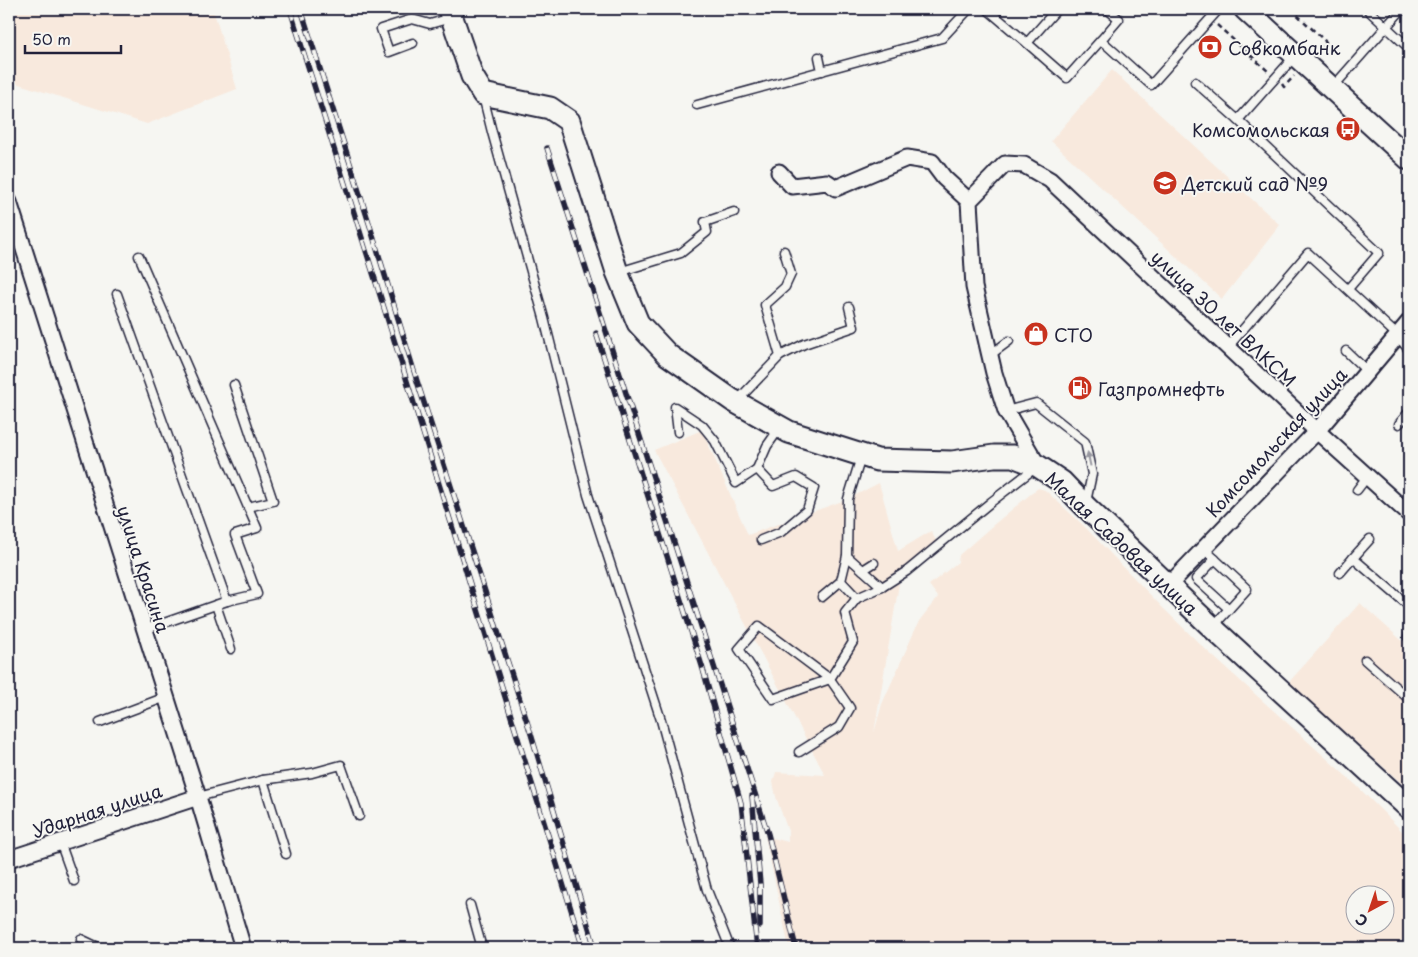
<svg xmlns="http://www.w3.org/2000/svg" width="1418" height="957" font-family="'Playpen Sans',sans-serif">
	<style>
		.built { fill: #f8e9dd; fill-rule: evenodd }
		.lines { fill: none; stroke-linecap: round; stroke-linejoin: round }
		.lane-casing { stroke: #22223b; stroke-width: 11 }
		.street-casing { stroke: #22223b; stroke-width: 19 }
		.secondary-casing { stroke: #22223b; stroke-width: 25 }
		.path { stroke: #22223b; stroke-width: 2.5; stroke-dasharray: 5 4; stroke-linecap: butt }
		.lane { stroke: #f6f6f2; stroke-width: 8 }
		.street { stroke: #f6f6f2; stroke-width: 15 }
		.secondary { stroke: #f6f6f2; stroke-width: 21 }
		.rail-casing { stroke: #22223b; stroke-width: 5.5 }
		.rail { stroke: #f6f6f2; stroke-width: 4; stroke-dasharray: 11; stroke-linecap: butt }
		.oneway { fill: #9797a0 }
		.labels { text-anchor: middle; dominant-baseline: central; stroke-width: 4; stroke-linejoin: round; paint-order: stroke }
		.poi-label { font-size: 18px; fill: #22223b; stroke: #f6f6f2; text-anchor: start }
		.street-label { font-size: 18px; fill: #22223b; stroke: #f6f6f2 }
	</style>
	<rect width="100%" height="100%" fill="#f6f6f2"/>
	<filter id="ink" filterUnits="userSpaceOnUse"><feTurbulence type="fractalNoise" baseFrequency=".02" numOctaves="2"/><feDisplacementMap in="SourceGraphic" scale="10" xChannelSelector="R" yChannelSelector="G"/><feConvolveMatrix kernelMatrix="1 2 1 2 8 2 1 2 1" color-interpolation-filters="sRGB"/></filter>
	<g filter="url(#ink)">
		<!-- built -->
		<g class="built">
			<path d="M9 9H213L237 89 147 124 9 81Z"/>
			<path d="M1112 70 1280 225 1222 299 1051 141Z"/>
			<path d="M702 430 748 535 848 499 879 483 898 551 931 531 938 545 901 572 874 733 882 704 915 630 919 621 938 597 929 585 958 562 959 555 992 526 1038 488 1045 490 1083 525 1162 607 1204 648 1356 785 1409 838V932L1395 948H789L765 836 788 842V831L776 797 773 782 776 772 825 775 654 450ZM1356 894H1386V924H1356Z"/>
			<path d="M1360 603 1409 647V790L1289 682Z"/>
		</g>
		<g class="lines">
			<defs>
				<g id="lane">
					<path d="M987 9 1027 43 1057 9"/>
					<path d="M1107 9 1119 19 1101 40 1151 85 1219 9"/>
					<path d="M1367 9 1409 48"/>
					<path d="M413 43 389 52 381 29 412 19 430 24 451 18"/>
					<path d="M1027 43 1067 78 1101 40"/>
					<path d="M819 57 822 71"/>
					<path d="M1294 57 1238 120 1379 253 1348 289"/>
					<path d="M1195 82 1238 120"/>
					<path d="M1333 87 1402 9"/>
					<path d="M483 96 492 132 544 318 588 495 661 720 707 890 730 948"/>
					<path d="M697 105 942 38 969 9"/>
					<path d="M139 256 257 528 235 535 257 594 227 601"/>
					<path d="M619 272 681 253 707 232 705 222 734 212"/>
					<path d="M117 294 227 601 144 630"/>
					<path d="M1228 347 1308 253 1397 335 1409 350"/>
					<path d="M1346 351 1367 371"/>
					<path d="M990 355 1009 341"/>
					<path d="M780 356 804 344 854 327 849 307"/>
					<path d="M234 385 273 501 248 507"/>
					<path d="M737 401 780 356 765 305 785 287 791 274 784 251"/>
					<path d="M1006 411 1036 403 1085 442 1092 474 1086 502"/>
					<path d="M1399 424 1409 412"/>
					<path d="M678 432 675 407 702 425 715 441 736 483 757 469"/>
					<path d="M861 457 848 499 847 556 841 581 857 598 882 587 907 571 991 502 1035 468"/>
					<path d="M1357 490 1367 477"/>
					<path d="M1370 539 1353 558 1409 606"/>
					<path d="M761 540 781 532 807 510 814 488 796 477 773 486 757 469 767 446 779 429"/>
					<path d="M1203 548 1247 589 1219 620 1218 627"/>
					<path d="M847 556 882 587"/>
					<path d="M1215 559 1196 579 1229 609"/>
					<path d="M863 570 874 563"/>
					<path d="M1340 573 1353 558"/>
					<path d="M822 597 841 581"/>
					<path d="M216 605 231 649"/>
					<path d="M759 626 830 679 773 699 739 649Z"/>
					<path d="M1408 637 1409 634"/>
					<path d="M1365 660 1409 699"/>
					<path d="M100 722 166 697"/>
					<path d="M799 752 839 727 850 708 830 679 853 642 845 613 857 598"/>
					<path d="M263 780 312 773 341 765 359 816"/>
					<path d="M198 797 263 780 286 854"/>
					<path d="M60 842 74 881"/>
					<path d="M470 905 482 948"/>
					<path d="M81 939 100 948"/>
				</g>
				<g id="street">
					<path d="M779 172 792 186 827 182 836 188 907 158 932 162 944 178 969 201"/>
					<path d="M9 202 198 797 243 948"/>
					<path d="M1038 466 1006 411 994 373 974 287 969 201 1005 164 1024 165 1050 180 1317 431 1409 514"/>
					<path d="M1168 586 1317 431 1409 322"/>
					<path d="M9 859 198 797"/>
				</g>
				<g id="secondary">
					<path d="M449 9 472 76 483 94 550 108 569 121 617 272 638 323 668 355 732 400 789 432 877 460 952 462 994 456H1013L1038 466 1062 482 1085 506 1217 632 1409 808"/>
					<path d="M1245 9 1409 159"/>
				</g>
			</defs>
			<!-- lane casing -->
			<use href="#lane" class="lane-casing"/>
			<!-- street casing -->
			<use href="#street" class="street-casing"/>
			<!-- secondary casing -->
			<use href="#secondary" class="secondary-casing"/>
			<!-- path -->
			<g class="path">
				<path d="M1291 9 1326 42 1316 52"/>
				<path d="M1217 25 1269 72"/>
				<path d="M1282 84 1284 87 1294 76"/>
			</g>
			<!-- lane -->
			<use href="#lane" class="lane"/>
			<!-- street -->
			<use href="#street" class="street"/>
			<!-- secondary -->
			<use href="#secondary" class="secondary"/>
			<defs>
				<g id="rail">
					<path d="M290 9 407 381 583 948"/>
					<path d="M301 9 370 226 417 381 531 734 595 948"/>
					<path d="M547 148 768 834 796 948"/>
					<path d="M596 333 702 666 741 803 757 948"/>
					<path d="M752 796 760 884V926"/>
				</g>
			</defs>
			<!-- rail casing -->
			<use href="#rail" class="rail-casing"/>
			<!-- rail -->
			<use href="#rail" class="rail"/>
		</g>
		<!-- one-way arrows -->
		<defs><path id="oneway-solid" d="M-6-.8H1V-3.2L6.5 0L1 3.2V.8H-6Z" transform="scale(1.25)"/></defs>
		<use class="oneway" href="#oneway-solid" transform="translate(1089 459) rotate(-102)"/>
	</g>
	<!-- icons -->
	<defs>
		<symbol id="bank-disc" viewBox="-11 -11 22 22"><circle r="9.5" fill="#c8321e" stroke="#f6f6f2"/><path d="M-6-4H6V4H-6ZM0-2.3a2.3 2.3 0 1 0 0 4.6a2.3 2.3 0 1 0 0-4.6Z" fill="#fff"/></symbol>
		<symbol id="bus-disc" viewBox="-11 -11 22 22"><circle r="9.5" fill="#c8321e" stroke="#f6f6f2"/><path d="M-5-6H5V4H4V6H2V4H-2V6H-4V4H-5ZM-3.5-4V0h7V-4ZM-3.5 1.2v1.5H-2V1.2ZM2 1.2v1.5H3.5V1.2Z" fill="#fff"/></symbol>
		<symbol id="school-disc" viewBox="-11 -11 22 22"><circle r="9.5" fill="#c8321e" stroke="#f6f6f2"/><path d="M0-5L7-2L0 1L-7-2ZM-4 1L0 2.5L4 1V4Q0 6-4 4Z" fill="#fff"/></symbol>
		<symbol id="shop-disc" viewBox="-11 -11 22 22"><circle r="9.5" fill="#c8321e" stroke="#f6f6f2"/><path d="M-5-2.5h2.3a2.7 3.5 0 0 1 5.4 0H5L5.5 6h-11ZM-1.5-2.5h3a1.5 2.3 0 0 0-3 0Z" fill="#fff"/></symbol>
		<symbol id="fuel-disc" viewBox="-11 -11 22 22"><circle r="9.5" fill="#c8321e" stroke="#f6f6f2"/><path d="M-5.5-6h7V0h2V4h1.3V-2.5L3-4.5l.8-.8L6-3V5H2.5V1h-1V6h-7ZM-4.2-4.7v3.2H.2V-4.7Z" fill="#fff"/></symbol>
	</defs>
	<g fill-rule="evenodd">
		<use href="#bank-disc" x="1196" y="33" width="28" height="28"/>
		<use href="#bus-disc" x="1334" y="115" width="28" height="28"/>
		<use href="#school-disc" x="1151" y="169" width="28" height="28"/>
		<use href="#shop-disc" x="1022" y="320" width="28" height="28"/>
		<use href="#fuel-disc" x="1066" y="374" width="28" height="28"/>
	</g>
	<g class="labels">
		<!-- poi labels -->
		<g class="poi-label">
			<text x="1228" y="47">Совкомбанк</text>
			<text x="1330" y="129" text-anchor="end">Комсомольская</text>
			<text x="1182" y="183">Детский сад №9</text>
			<text x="1054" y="334">СТО</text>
			<text x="1098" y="388">Газпромнефть</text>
		</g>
		<!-- street labels -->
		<g class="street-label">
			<text transform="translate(1224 318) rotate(43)">улица 30 лет ВЛКСМ</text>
			<text transform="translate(1276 442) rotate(-47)">Комсомольская улица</text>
			<text transform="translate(1122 543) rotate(43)">Малая Садовая улица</text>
			<text transform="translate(144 569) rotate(72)">улица Красина</text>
			<text transform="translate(97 810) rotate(-18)">Ударная улица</text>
		</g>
	</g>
	<!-- margin -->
	<rect width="1418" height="957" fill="none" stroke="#f6f6f2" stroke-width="30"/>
	<rect x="15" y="15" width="1388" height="927" fill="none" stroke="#22223b" stroke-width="2" filter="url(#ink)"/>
	<!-- north arrow -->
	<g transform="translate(1370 910) rotate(220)"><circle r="24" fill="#f6f6f2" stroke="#a1a1a9"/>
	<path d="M0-4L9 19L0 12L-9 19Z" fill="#c8321e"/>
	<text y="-8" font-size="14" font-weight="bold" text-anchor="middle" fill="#22223b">С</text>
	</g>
	<!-- scale -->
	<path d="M25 45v8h96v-8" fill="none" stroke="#22223b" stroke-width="2.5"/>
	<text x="32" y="45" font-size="15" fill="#22223b" stroke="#f6f6f2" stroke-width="4" paint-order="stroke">50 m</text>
</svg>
